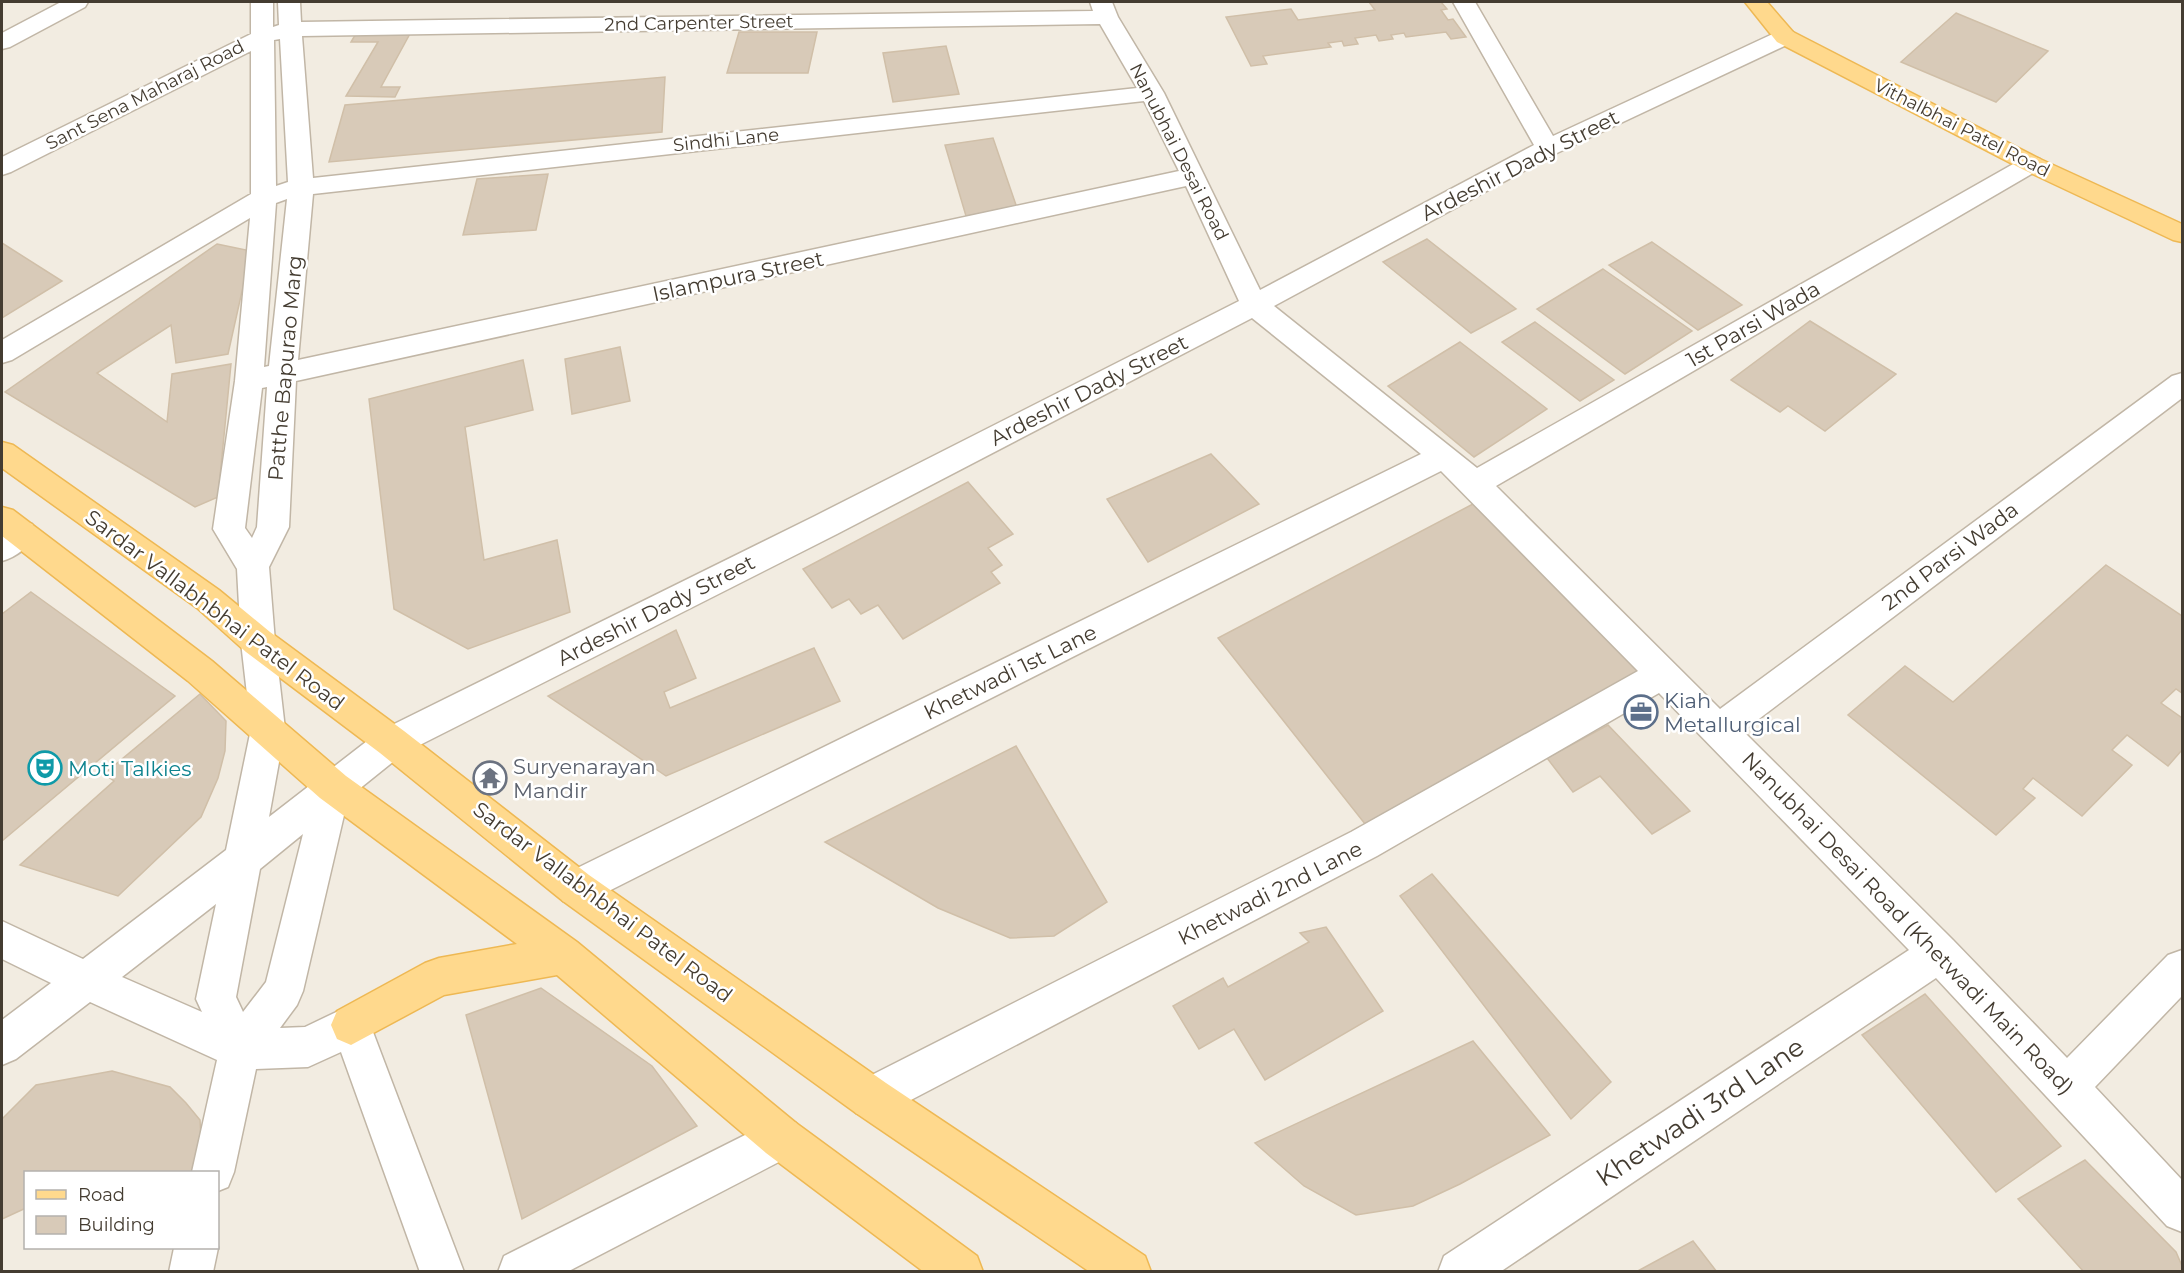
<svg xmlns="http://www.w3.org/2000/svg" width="2184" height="1273" font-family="Montserrat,sans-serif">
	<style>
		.building { fill: #d8cab8; stroke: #d0bfa8; stroke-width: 1.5 }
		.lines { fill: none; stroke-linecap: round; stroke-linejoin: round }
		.minor-casing { stroke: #c1b6a6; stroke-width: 3 }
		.major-casing { stroke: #eeb853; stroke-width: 3 }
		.minor { fill: #fff; fill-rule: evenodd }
		.major { fill: #ffd98d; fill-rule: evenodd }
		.labels { text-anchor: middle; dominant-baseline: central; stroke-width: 5; stroke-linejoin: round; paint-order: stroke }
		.far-street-label { font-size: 18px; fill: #443c31; stroke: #fff }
		.street-label { font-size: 21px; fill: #443c31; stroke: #fff }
		.service-label { font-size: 21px; fill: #4e5e75; stroke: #fff; text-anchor: start }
		.worship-label { font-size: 21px; fill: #5b616d; stroke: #fff; text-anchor: start }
		.culture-label { font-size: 21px; fill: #0d838f; stroke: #fff; text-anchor: start }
		.near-street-label { font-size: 26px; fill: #443c31; stroke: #fff }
	</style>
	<rect width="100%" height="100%" fill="#f2ece1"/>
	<!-- building -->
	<g class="building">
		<path d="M1369 2H1441L1447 9 1441 10 1448 20 1453 19 1466 37 1451 39 1446 32 1406 37 1404 33 1391 35 1393 39 1379 41 1376 35 1355 38 1358 44 1344 46 1342 41 1328 43 1331 47 1263 56 1267 64 1251 66 1226 17 1291 9 1298 20 1375 10Z"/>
		<path d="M1956 13 2048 51 1996 102 1901 62Z"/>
		<path d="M358 30H412L381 87H400L395 97 346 96 378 42H351Z"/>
		<path d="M739 32H817L808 73H727Z"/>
		<path d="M946 46 959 94 893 102 883 53Z"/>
		<path d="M665 77 662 132 329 162 345 105Z"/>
		<path d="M993 138 1017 208 966 216 945 145Z"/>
		<path d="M548 174 536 230 463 235 477 179Z"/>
		<path d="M1427 239 1516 309 1471 333 1383 262Z"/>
		<path d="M1652 242 1742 305 1698 330 1609 265Z"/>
		<path d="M2 243 62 281 2 318Z"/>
		<path d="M217 244 251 251 228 354 176 363 171 325 97 373 167 422 172 374 231 364 218 497 195 507 5 392Z"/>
		<path d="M1603 269 1692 331 1625 374 1537 309Z"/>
		<path d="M1810 321 1896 374 1825 431 1788 406 1780 412 1731 380Z"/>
		<path d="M1535 322 1614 380 1580 401 1502 342Z"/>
		<path d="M1460 342 1547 409 1474 457 1388 386Z"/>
		<path d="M620 347 630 401 572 414 565 359Z"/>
		<path d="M523 360 533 410 465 427 484 560 557 540 570 612 468 649 394 609 369 399Z"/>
		<path d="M1211 454 1259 504 1148 562 1107 499Z"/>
		<path d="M968 482 1013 534 988 548 1002 565 991 572 1000 583 903 639 878 605 861 614 849 599 832 608 803 569Z"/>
		<path d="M1473 504 1640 671 1373 834 1218 638Z"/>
		<path d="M2106 565 2182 616V693L2176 689 2161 703 2182 718V750L2168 766 2127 735 2112 750 2132 765 2082 816 2033 778 2023 789 2035 798 1996 835 1848 715 1905 666 1953 702Z"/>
		<path d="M31 592 175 696 2 841V614Z"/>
		<path d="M676 630 696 678 664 692 670 708 814 648 840 701 666 776 548 696Z"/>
		<path d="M200 694 226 721 225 751 218 778 201 817 118 896 20 865 114 781 104 774Z"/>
		<path d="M1608 725 1690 811 1652 834 1600 776 1573 792 1547 758Z"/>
		<path d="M1016 746 1107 902 1054 936 1010 938 938 908 825 842Z"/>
		<path d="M1432 874 1611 1082 1571 1119 1400 896Z"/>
		<path d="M1326 927 1383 1011 1265 1080 1234 1029 1199 1049 1173 1006 1223 978 1228 987 1309 942 1300 933Z"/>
		<path d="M541 988 652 1066 697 1126 522 1219 466 1015Z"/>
		<path d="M1925 994 2061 1146 1996 1192 1862 1035Z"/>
		<path d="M1473 1041 1550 1135 1460 1184 1413 1206 1356 1215 1304 1186 1255 1143Z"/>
		<path d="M112 1071 170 1087 186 1103 200 1120 202 1158 197 1172H26V1208L2 1219V1119L36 1085Z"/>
		<path d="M2085 1160 2176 1252 2182 1266V1272H2084L2018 1199Z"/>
		<path d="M1693 1241 1717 1272H1636Z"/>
	</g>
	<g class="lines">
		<defs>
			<g id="minor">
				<path d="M61 2H88L85 7 10 47 2 49V33Z"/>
				<path d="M251 2H273V27L279 25 278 2H300L301 22 1093 11 1090 2H1112L1118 17 1164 93 1260 290 1534 145 1453 2H1475L1553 136 1777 32 1785 30 1793 32 1796 37 1793 42 1557 153 1274 306 1477 468 2022 159 2031 156 2040 159 2043 164 2040 169 1496 486 1720 709 2172 376 2182 373V398L1743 731 1953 940 2067 1058 2168 955 2182 950V996L2095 1087 2182 1180V1232L2167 1226 1936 978 1500 1272H1438L1444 1256 1909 950 1659 693 1377 856 886 1113 871 1119 856 1113 850 1098 856 1083 1351 832 1638 671 1441 471 589 901 576 906 563 901 557 888 563 875 1421 454 1252 318 837 534 404 753 348 798 303 991 297 1005 280 1028 305 1027 351 1005 365 1011 464 1272H420L341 1052 308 1067 256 1069 234 1172 228 1187 218 1191V1172H192L217 1060 90 1002 16 1059 2 1065V1020L51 983 2 959V921L83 959 226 850 251 729 241 642 237 569 213 529 235 381 250 218 12 360 2 363V340L251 194V51L11 172 2 175V157L251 34ZM1100 24 1137 88 313 178 302 36ZM280 39 288 182 276 186 274 40ZM1144 101 1179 171 298 360 313 194ZM1186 186 1239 301 815 516 380 731 269 817 285 729 275 642 269 567 289 527 296 381ZM287 199 269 366 264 367 276 203ZM267 387 257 527 252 538 245 528 262 388ZM303 834 266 982 243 1012 236 997 260 869ZM216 904 196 999 202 1012 122 977Z"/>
				<path d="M21 521 32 524 37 533C29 547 16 557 2 561V531L10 524Z"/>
				<path d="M781 1117 796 1123 802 1138 796 1153 567 1272H498L504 1256Z"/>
				<path d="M218 1247V1248L213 1272H169L174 1248Z"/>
			</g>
			<g id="major">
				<path d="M1745 2H1767L1793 32 2040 159 2182 224V242L2173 240 2022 169 1777 42Z"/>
				<path d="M2 442 13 445 219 590 270 632 404 731 589 875 886 1083 1145 1256 1151 1272H1090L856 1113 563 901 380 753 246 652 197 608 2 468Z"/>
				<path d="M2 507 13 510 212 661 346 776 577 942 796 1123 977 1256 983 1272H924L766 1153 557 975 444 995 351 1045 337 1039 331 1025 337 1011 425 963 439 958 517 944 320 798 188 681 2 536Z"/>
			</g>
		</defs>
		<!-- minor casing -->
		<use href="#minor" class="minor-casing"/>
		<!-- major casing -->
		<use href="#major" class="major-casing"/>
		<!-- minor -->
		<use href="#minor" class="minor"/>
		<!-- major -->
		<use href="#major" class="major"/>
	</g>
	<!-- icons -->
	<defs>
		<symbol id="office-ring" viewBox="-11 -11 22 22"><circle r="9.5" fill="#fff" stroke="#5c6f8a" stroke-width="1.5"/><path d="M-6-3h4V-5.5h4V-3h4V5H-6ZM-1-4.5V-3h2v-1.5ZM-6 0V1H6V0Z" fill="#5c6f8a"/></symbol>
		<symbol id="theatre-ring" viewBox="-11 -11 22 22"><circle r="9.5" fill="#fff" stroke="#0f9aa8" stroke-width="1.5"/><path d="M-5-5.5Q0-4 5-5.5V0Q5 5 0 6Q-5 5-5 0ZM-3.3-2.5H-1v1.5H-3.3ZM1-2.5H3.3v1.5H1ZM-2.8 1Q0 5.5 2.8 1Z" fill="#0f9aa8"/></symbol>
		<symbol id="temple-ring" viewBox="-11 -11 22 22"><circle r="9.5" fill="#fff" stroke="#6b7280" stroke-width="1.5"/><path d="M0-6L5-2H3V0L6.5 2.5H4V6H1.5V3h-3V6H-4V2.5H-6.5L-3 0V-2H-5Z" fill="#6b7280"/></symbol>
	</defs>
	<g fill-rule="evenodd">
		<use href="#office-ring" x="1622" y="693" width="38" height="38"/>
		<use href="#theatre-ring" x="26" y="749" width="38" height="38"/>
		<use href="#temple-ring" x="471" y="759" width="38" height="38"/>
	</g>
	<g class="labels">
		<!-- far-street labels -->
		<g class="far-street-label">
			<text transform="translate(699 23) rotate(-1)">2nd Carpenter Street</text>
			<text transform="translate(145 95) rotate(-27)">Sant Sena Maharaj Road</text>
			<text transform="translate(1962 128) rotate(27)">Vithalbhai Patel Road</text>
			<text transform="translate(726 140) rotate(-6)">Sindhi Lane</text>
			<text transform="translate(1179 152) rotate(63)">Nanubhai Desai Road</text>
		</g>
		<!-- street labels -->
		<g class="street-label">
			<text transform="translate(1520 165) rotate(-27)">Ardeshir Dady Street</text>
			<text transform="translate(738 276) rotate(-12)">Islampura Street</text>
			<text transform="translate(1753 324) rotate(-30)">1st Parsi Wada</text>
			<text transform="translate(285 368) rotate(-85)">Patthe Bapurao Marg</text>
			<text transform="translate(1089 390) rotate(-27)">Ardeshir Dady Street</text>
			<text transform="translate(1950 556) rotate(-37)">2nd Parsi Wada</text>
			<text transform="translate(215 610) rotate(37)">Sardar Vallabhbhai Patel Road</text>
			<text transform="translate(656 610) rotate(-27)">Ardeshir Dady Street</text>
			<text transform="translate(1010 672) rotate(-26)">Khetwadi 1st Lane</text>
			<text transform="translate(1270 893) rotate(-27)">Khetwadi 2nd Lane</text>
			<text transform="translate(603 902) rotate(37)">Sardar Vallabhbhai Patel Road</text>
			<text transform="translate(1908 923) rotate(46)">Nanubhai Desai Road (Khetwadi Main Road)</text>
		</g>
		<!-- service labels -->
		<g class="service-label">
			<text x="1664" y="700">Kiah<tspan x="1664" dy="24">Metallurgical</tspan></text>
		</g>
		<!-- worship labels -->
		<g class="worship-label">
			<text x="513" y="766">Suryenarayan<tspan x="513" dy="24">Mandir</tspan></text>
		</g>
		<!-- culture labels -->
		<g class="culture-label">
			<text x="68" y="768">Moti Talkies</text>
		</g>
		<!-- near-street labels -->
		<g class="near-street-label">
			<text transform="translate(1700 1112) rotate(-34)">Khetwadi 3rd Lane</text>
		</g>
	</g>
	<!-- border -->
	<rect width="2184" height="1273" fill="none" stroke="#443c31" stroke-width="6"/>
	<!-- legend -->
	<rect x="24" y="1171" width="195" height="78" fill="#ffffff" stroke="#b4b1ad" stroke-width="1.5"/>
	<rect x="36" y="1190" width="30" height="9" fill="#ffd98d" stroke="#b4b1ad" stroke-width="1.5"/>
	<text x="78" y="1201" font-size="18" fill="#443c31">Road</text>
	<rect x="36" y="1216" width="30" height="18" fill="#d8cab8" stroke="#b4b1ad" stroke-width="1.5"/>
	<text x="78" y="1231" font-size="18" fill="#443c31">Building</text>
</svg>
